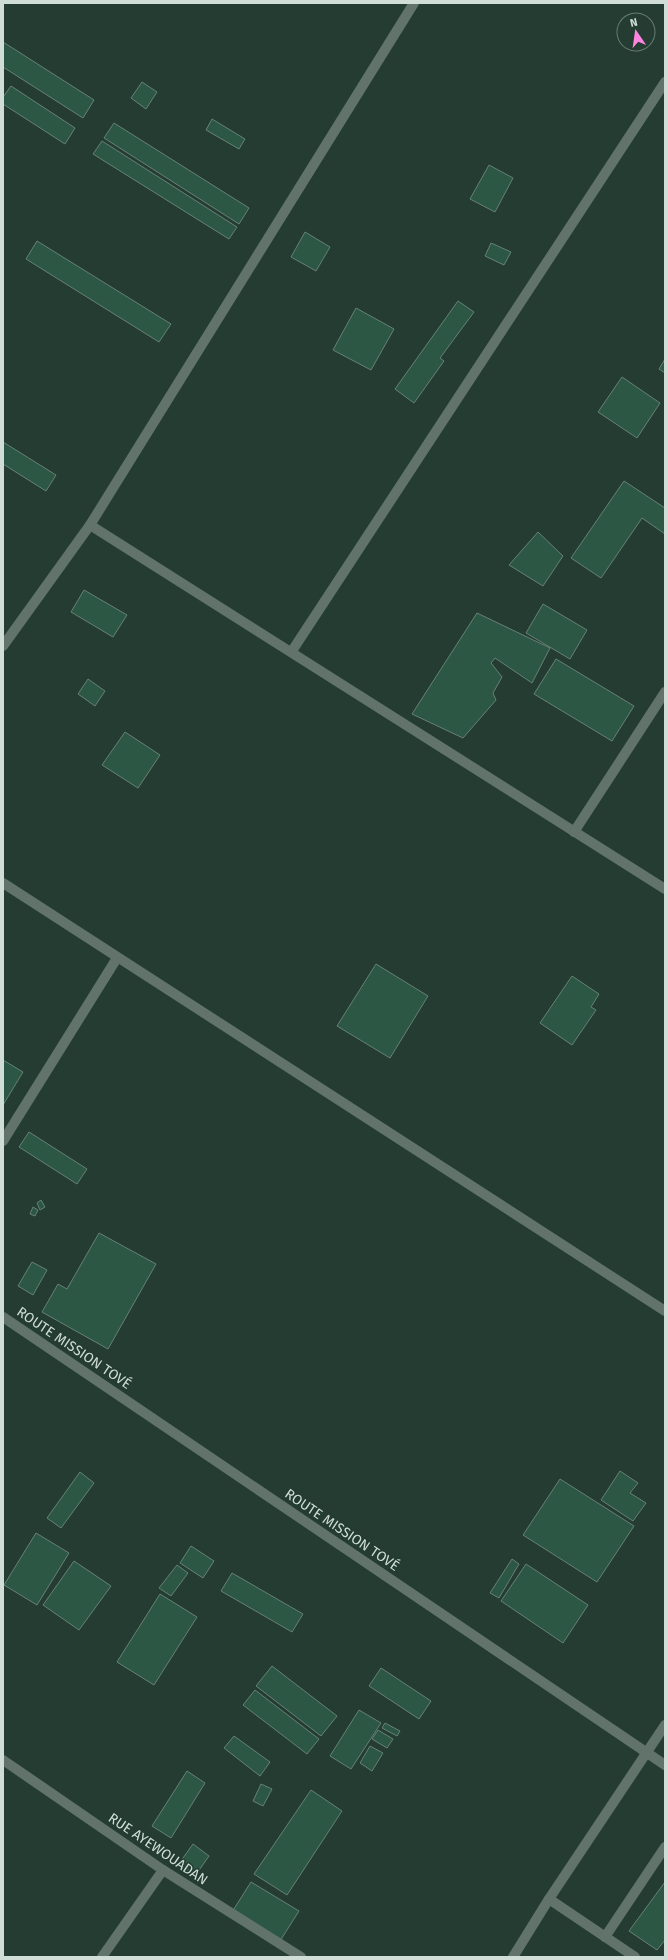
<svg xmlns="http://www.w3.org/2000/svg" width="668" height="1960" font-family="'Fira Sans',sans-serif">
	<style>
		.building { fill: #2c5745; stroke: #678175 }
		.lines { fill: none; stroke-linecap: round; stroke-linejoin: round }
		.minor { stroke: #61736b; stroke-width: 10 }
		.labels { text-anchor: middle; dominant-baseline: central; stroke-width: 3; stroke-linejoin: round; paint-order: stroke }
		.street-label { font-size: 14px; fill: #cfddd6; stroke: #243c32 }
	</style>
	<rect width="100%" height="100%" fill="#243c32"/>
	<!-- building -->
	<g class="building">
		<path d="M3 42 94 100 83 118 3 67Z"/>
		<path d="M142 82 157 92 146 109 131 98Z"/>
		<path d="M11 86 75 128 65 144 3 104V97Z"/>
		<path d="M212 119 245 139 239 149 206 130Z"/>
		<path d="M114 123 249 208 239 224 104 138Z"/>
		<path d="M102 141 237 227 229 239 93 154Z"/>
		<path d="M489 165 513 178 495 212 470 199Z"/>
		<path d="M305 232 330 247 316 271 291 257Z"/>
		<path d="M37 241 171 324 159 342 26 259Z"/>
		<path d="M491 243 511 252 504 265 485 256Z"/>
		<path d="M458 301 474 312 440 358 444 361 414 403 395 389Z"/>
		<path d="M356 308 394 329 371 370 333 350Z"/>
		<path d="M665 359V373L659 369Z"/>
		<path d="M622 377 660 403 637 438 598 412Z"/>
		<path d="M3 442 56 475 46 491 3 464Z"/>
		<path d="M624 481 665 508V534L642 518 601 578 571 558Z"/>
		<path d="M538 532 563 556 543 586 509 565Z"/>
		<path d="M84 590 127 615 113 637 71 612Z"/>
		<path d="M543 604 587 630 570 659 526 633Z"/>
		<path d="M477 613 550 648 532 683 495 658 491 663 502 677 493 693 496 700 463 738 412 714Z"/>
		<path d="M556 659 634 706 612 741 534 694Z"/>
		<path d="M88 679 105 691 95 706 78 694Z"/>
		<path d="M125 732 160 755 138 788 102 765Z"/>
		<path d="M376 964 428 996 390 1058 337 1026Z"/>
		<path d="M572 976 599 994 591 1007 596 1010 572 1045 540 1023Z"/>
		<path d="M3 1060 23 1072 3 1105Z"/>
		<path d="M29 1132 87 1169 77 1184 19 1147Z"/>
		<path d="M41 1200 45 1207 40 1210 37 1203Z"/>
		<path d="M33 1207 38 1210 35 1216 30 1214Z"/>
		<path d="M99 1233 156 1264 108 1349 42 1312 58 1284 67 1289Z"/>
		<path d="M32 1262 47 1270 33 1295 18 1286Z"/>
		<path d="M620 1471 638 1483 630 1493 646 1503 633 1521 601 1500Z"/>
		<path d="M80 1472 94 1483 61 1528 47 1518Z"/>
		<path d="M560 1479 634 1526 597 1582 523 1535Z"/>
		<path d="M36 1533 69 1553 37 1605 4 1585Z"/>
		<path d="M191 1546 214 1561 203 1578 180 1563Z"/>
		<path d="M512 1559 519 1564 499 1598 490 1593Z"/>
		<path d="M74 1561 111 1586 79 1630 43 1605Z"/>
		<path d="M526 1564 588 1605 563 1643 501 1601Z"/>
		<path d="M177 1565 188 1573 171 1596 159 1588Z"/>
		<path d="M232 1573 303 1614 292 1632 221 1591Z"/>
		<path d="M160 1594 197 1617 154 1685 117 1662Z"/>
		<path d="M272 1666 337 1716 321 1736 256 1686Z"/>
		<path d="M381 1668 431 1701 419 1719 369 1686Z"/>
		<path d="M255 1690 319 1739 307 1754 243 1705Z"/>
		<path d="M359 1710 381 1723 351 1769 330 1756Z"/>
		<path d="M385 1723 400 1731 397 1736 382 1728Z"/>
		<path d="M378 1730 393 1739 387 1748 372 1739Z"/>
		<path d="M234 1736 270 1762 260 1776 224 1748Z"/>
		<path d="M370 1746 383 1753 372 1771 360 1763Z"/>
		<path d="M187 1771 205 1783 171 1838 152 1826Z"/>
		<path d="M261 1784 272 1789 263 1806 253 1801Z"/>
		<path d="M311 1790 342 1811 287 1895 254 1874Z"/>
		<path d="M193 1844 209 1856 195 1876 178 1865Z"/>
		<path d="M251 1882 299 1911 280 1941 232 1912Z"/>
		<path d="M665 1882V1940L657 1950 629 1931Z"/>
	</g>
	<g class="lines">
		<!-- minor -->
		<g class="minor">
			<path d="M90 525 665 889"/>
			<path d="M3 646 90 525 414 3"/>
			<path d="M292 651 665 82"/>
			<path d="M574 832 665 692"/>
			<path d="M3 883 665 1311"/>
			<path d="M3 1141 117 958"/>
			<path d="M3 1317 665 1765"/>
			<path d="M3 1760 163 1870 301 1957"/>
			<path d="M549 1899 635 1957"/>
			<path d="M605 1937 665 1847"/>
			<path d="M102 1957 163 1870"/>
			<path d="M513 1957 549 1899 665 1725"/>
		</g>
	</g>
	<g class="labels">
		<!-- street labels -->
		<g class="street-label">
			<text transform="translate(74 1348) rotate(34)">ROUTE MISSION TOVÉ</text>
			<text transform="translate(342 1530) rotate(34)">ROUTE MISSION TOVÉ</text>
			<text transform="translate(158 1849) rotate(34)">RUE AYEWOUADAN</text>
		</g>
	</g>
	<!-- border -->
	<rect width="668" height="1960" fill="none" stroke="#cfddd6" stroke-width="8"/>
	<!-- north arrow -->
	<g transform="translate(636 32) rotate(347)"><circle r="19" fill="#243c32" stroke="#687c74"/>
	<path d="M0-3L7 15L0 10L-7 15Z" fill="#fe85df"/>
	<text y="-6" font-size="11" font-weight="bold" text-anchor="middle" fill="#cfddd6">N</text>
	</g>
</svg>
